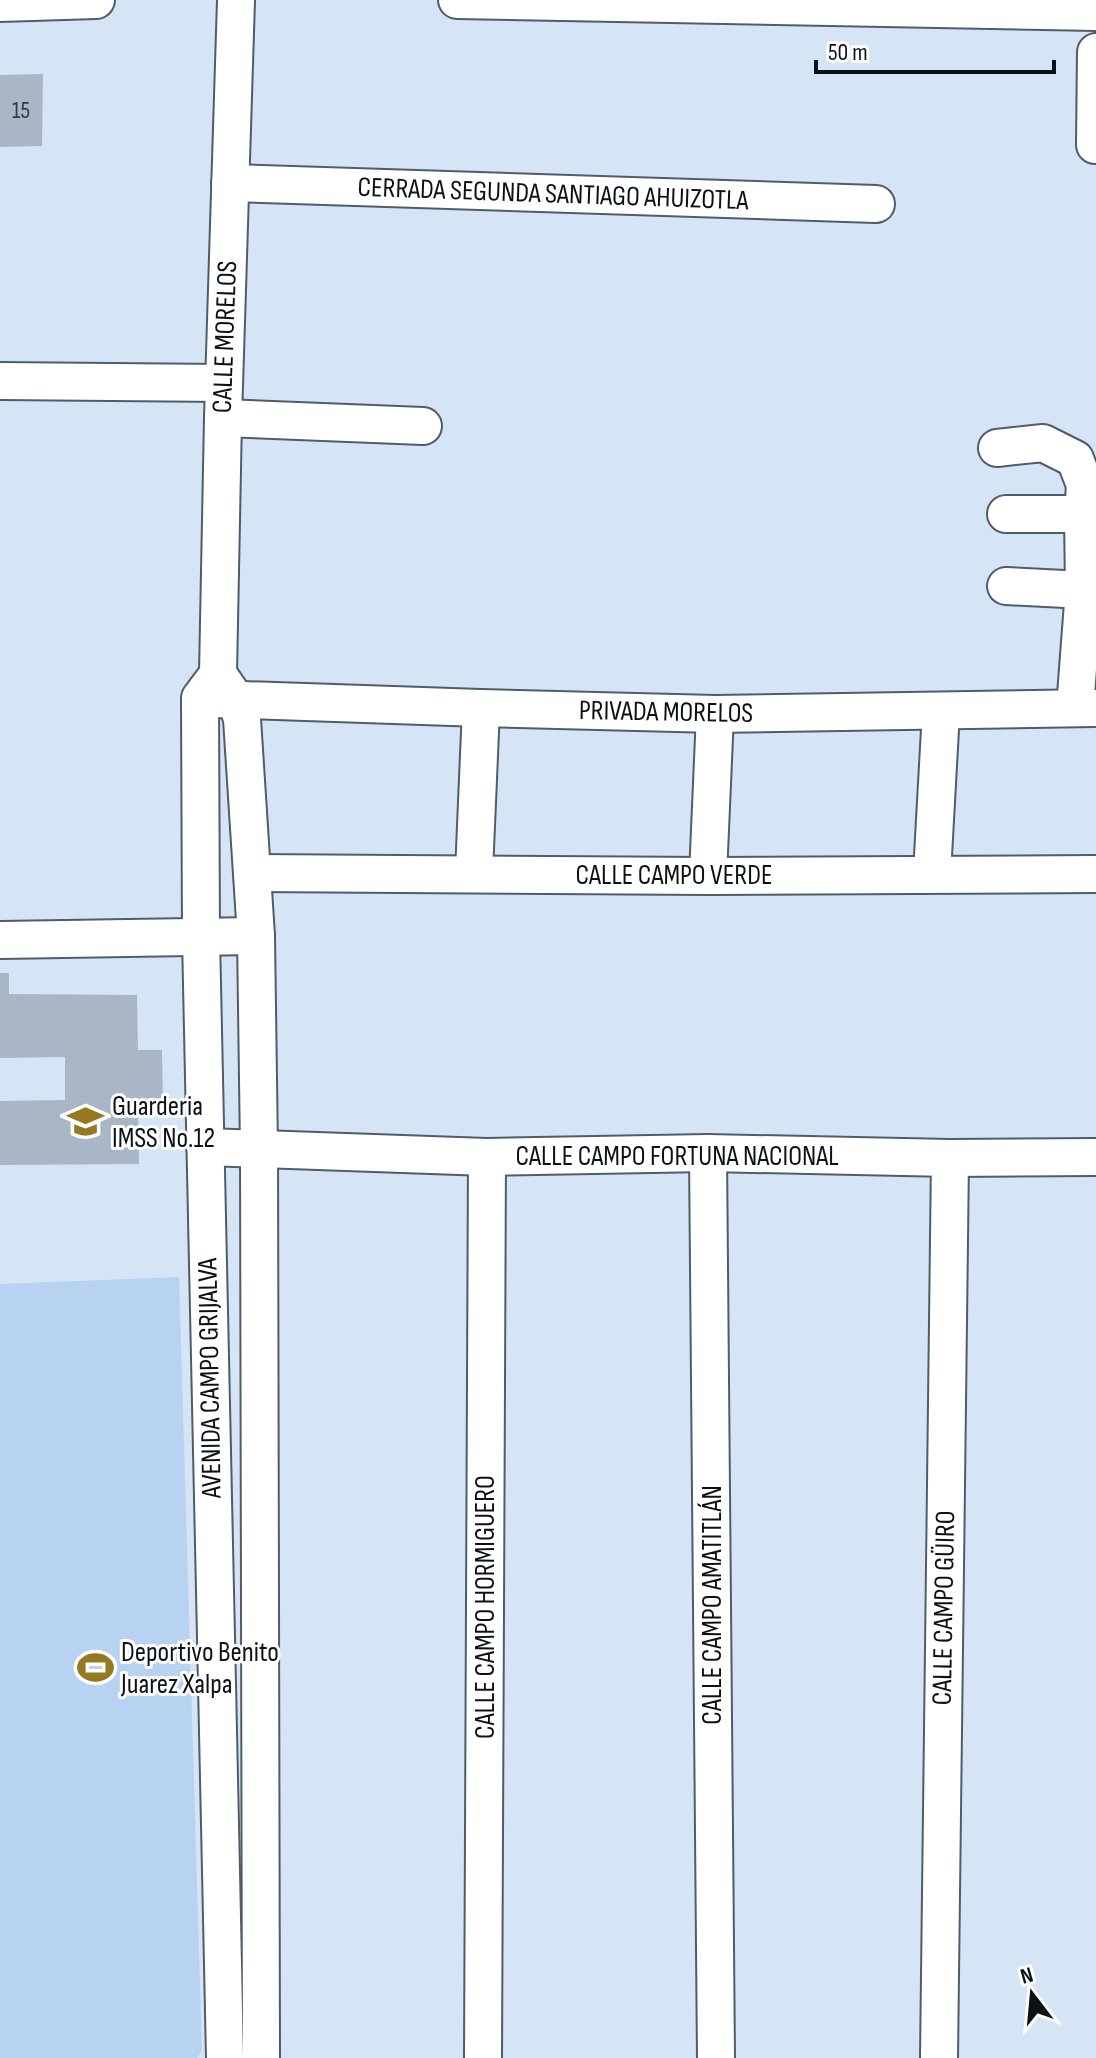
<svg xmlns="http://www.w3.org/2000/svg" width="1096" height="2058" font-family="'Sofia Sans Condensed',sans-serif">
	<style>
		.green { fill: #b8d3f2 }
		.building { fill: #a9b6c6 }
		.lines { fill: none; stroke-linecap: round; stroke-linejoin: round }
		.minor-casing { stroke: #505c6a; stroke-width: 40 }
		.minor { stroke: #fff; stroke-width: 36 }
		.labels { text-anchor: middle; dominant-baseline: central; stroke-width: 6; stroke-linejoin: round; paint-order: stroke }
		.number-label { font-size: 24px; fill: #333a42 }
		.street-label { font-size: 28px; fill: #0c1116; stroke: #fff }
		.poi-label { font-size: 28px; fill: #0c1116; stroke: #fff; text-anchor: start }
	</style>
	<rect width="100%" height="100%" fill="#d6e5f5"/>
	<!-- green -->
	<path class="green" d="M179 1277 202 2051 197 2058H0V1284Z"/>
	<!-- building -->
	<g class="building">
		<path d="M43 74 42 146 0 147V75Z"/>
		<path d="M0 973H9V994L137 995 138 1050H162L163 1105 138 1106 139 1164 0 1165V1101L65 1100V1057L0 1058Z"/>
	</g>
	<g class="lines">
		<defs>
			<g id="minor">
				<path d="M457 0 1096 12"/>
				<path d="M0 3 96 0"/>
				<path d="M1095 145 1096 52"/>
				<path d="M230 183 876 204"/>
				<path d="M0 381 224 383"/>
				<path d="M223 418 423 426"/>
				<path d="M997 448 1043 443 1075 459 1085 485 1083 514 1084 590 1075 708"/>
				<path d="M1006 514H1083"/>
				<path d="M1006 586 1084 590"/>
				<path d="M218 674 236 700 242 719 256 936 259 1150 261 2058"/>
				<path d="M203 694 218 674 223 418 236 0"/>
				<path d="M200 698 201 937 225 2058"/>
				<path d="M214 699 481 708 715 714 1096 708"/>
				<path d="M253 873 708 876 1096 874"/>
				<path d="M474 873 481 708"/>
				<path d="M932 874 941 711"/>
				<path d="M708 876 715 714"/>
				<path d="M0 940 256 936"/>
				<path d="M205 1147 487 1157 708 1153 950 1158 1096 1157"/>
				<path d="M708 1153 716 2058"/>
				<path d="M483 2058 487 1157"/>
				<path d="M939 2058 950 1158"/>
			</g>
		</defs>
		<!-- minor casing -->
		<use href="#minor" class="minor-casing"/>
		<!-- minor -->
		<use href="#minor" class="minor"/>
	</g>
	<!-- icons -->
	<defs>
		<symbol id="school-bare" viewBox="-9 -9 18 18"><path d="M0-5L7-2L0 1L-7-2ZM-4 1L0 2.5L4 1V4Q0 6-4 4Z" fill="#957921" stroke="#fff" stroke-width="2.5" paint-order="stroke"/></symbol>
		<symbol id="stadium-bare" viewBox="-9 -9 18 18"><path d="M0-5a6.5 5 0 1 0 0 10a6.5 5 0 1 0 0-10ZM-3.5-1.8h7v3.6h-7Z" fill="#957921" stroke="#fff" stroke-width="2.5" paint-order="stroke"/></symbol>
	</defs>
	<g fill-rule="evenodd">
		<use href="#school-bare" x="60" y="1096" width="51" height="51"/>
		<use href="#stadium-bare" x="70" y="1642" width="51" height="51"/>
	</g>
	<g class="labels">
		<!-- number labels -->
		<g class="number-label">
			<text x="21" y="110">15</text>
		</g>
		<!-- street labels -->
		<g class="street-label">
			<text transform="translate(553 194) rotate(2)">CERRADA SEGUNDA SANTIAGO AHUIZOTLA</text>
			<text transform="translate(225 337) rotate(-88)">CALLE MORELOS</text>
			<text transform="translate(666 712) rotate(1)">PRIVADA MORELOS</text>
			<text x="674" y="875">CALLE CAMPO VERDE</text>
			<text x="677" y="1156">CALLE CAMPO FORTUNA NACIONAL</text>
			<text transform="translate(210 1378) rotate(-91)">AVENIDA CAMPO GRIJALVA</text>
			<text transform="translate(712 1605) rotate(-90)">CALLE CAMPO AMATITLÁN</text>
			<text transform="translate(485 1607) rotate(-90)">CALLE CAMPO HORMIGUERO</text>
			<text transform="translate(944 1608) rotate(-89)">CALLE CAMPO GÜIRO</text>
		</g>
		<!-- poi labels -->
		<g class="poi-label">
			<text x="112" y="1106">Guarderia<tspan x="112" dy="32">IMSS No.12</tspan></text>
			<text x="121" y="1652">Deportivo Benito<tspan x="121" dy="32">Juarez Xalpa</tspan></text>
		</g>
	</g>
	<!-- north arrow -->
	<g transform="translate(1032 1994) rotate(344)" stroke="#ffffff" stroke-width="6" paint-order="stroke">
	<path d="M0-6L14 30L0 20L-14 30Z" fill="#0c1116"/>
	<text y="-12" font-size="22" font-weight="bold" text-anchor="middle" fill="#0c1116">N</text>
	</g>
	<!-- scale -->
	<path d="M816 60v12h238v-12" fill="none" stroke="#0c1116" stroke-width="4"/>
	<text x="828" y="60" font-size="24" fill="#0c1116" stroke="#ffffff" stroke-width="6" paint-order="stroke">50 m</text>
</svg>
